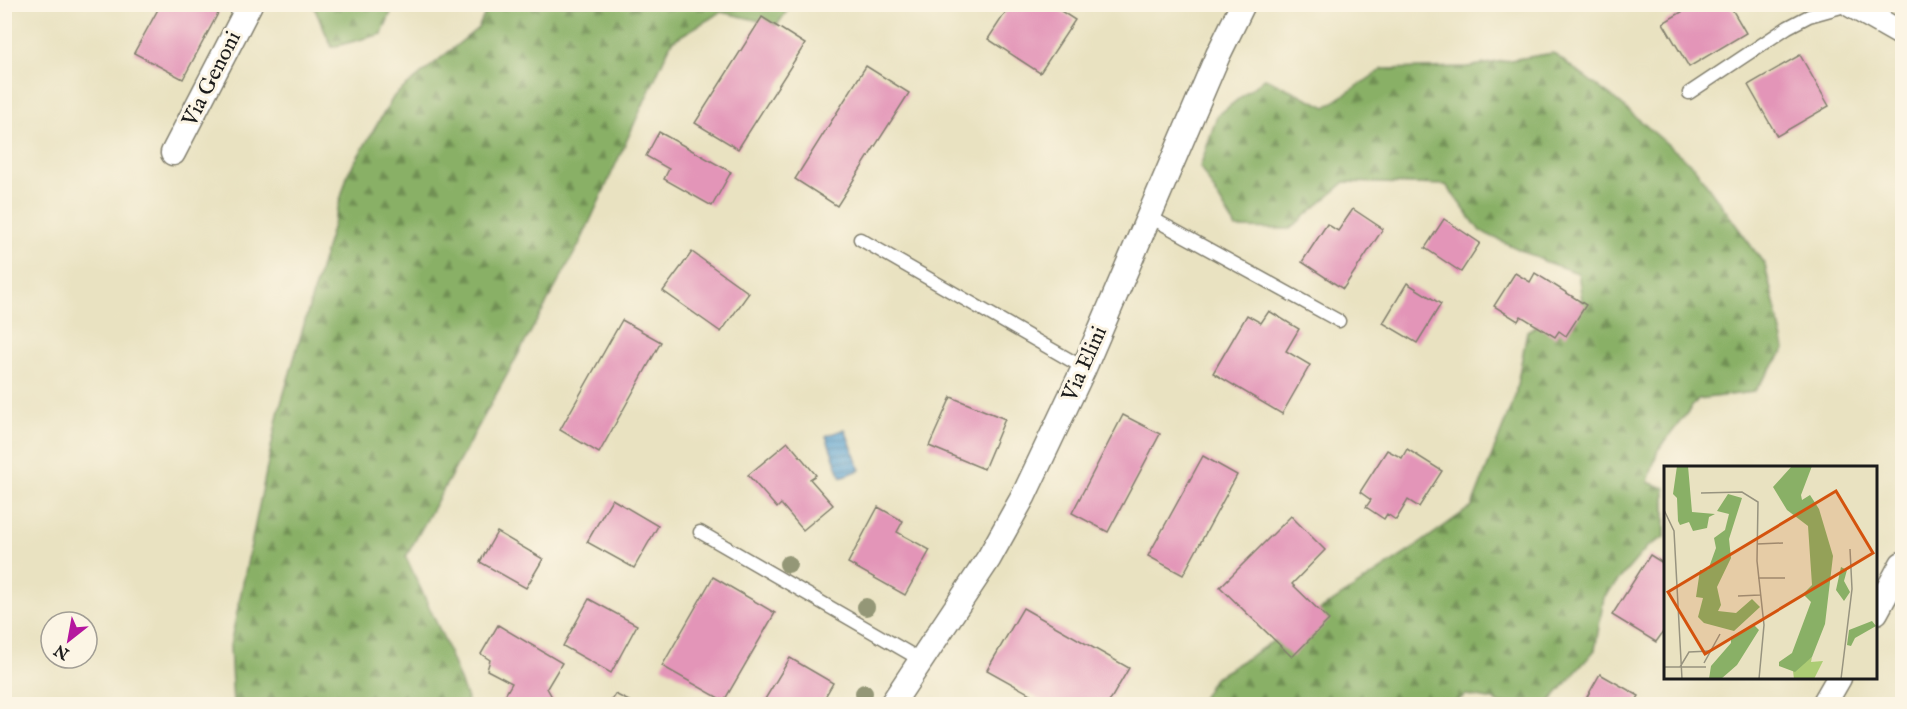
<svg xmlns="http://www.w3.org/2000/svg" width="1907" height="709" font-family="'IM FELL English',serif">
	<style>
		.forest { fill: url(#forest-firs); stroke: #526641; stroke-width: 1.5 }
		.water { fill: url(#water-rules); stroke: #3b5f76; stroke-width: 1.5 }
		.building { fill: #e395b8 }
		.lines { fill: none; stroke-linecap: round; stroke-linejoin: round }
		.service-casing { stroke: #827f6e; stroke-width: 15 }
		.minor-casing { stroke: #827f6e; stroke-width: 27 }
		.service { stroke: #fff; stroke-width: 12 }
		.minor { stroke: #fff; stroke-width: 24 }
		.tree { fill: #949777 }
		.labels { text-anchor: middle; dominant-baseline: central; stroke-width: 6; stroke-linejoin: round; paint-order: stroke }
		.street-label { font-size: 22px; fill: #1c1c1c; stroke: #fcf5e5 }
		.inset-road { fill: none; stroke: #97937f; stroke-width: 1.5 }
		.view { fill: #d4530e; fill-opacity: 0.15; stroke: #d4530e; stroke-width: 3 }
		.inset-edge { fill: none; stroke: #1c1c1c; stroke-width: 3 }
	</style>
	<defs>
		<pattern id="forest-firs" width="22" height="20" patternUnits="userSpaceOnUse" patternTransform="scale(1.5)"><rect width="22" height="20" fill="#89b066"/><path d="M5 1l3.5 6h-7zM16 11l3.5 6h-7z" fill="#6f8e53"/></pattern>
		<pattern id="water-rules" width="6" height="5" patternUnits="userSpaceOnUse" patternTransform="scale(1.5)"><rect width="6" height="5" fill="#5aa2d0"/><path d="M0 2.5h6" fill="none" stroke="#4a83a8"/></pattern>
	</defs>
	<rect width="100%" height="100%" fill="#fcf5e5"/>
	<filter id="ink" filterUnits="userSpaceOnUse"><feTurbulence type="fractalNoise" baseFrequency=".0167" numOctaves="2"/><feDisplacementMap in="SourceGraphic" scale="12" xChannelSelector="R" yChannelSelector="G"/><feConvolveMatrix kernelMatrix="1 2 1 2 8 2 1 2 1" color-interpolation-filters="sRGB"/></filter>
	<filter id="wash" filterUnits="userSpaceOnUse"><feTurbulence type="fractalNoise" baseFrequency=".008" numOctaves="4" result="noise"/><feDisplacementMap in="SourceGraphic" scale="24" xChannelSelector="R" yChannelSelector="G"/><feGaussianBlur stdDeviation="1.35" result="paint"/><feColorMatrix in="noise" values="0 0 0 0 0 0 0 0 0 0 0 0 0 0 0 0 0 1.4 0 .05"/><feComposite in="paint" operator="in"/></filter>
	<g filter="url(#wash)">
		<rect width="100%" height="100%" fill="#e9e2c1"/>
		<!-- forest -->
		<g class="forest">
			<path d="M313 5H394L382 34 332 47Z"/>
			<path d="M489 5H787L790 7 777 25 721 12 672 41 580 243 406 557 443 637 469 704H233L230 646 278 414 348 173 394 96 478 28Z"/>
			<path d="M1553 53 1616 100 1694 167 1765 265 1785 349 1754 392 1698 399 1658 450 1648 482 1665 488V537L1648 546 1604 597 1595 650 1548 704H1499L1494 700 1466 695 1453 704H1199L1214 678 1252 655 1408 552 1472 506 1515 396 1527 331 1582 300 1578 273 1546 262 1480 231 1446 185 1345 182 1290 229 1236 228 1200 167 1217 116 1265 78 1326 107 1383 69 1467 67Z"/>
		</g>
		<!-- water -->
		<path class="water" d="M845 429 860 470 841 477 826 436Z"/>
		<g id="blocks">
			<!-- building -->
			<g class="building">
				<path d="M161 4H223L183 79 134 53Z"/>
				<path d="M1011 4H1050L1075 20 1040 73 988 39Z"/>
				<path d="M1695 4H1729L1746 33 1689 67 1663 23Z"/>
				<path d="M762 17 805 44 738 149 695 123Z"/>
				<path d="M1800 55 1829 106 1777 136 1748 85Z"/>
				<path d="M866 66 909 93 837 206 795 179Z"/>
				<path d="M659 132 731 172 712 206 664 179 669 169 646 156Z"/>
				<path d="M1353 209 1383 229 1343 289 1302 262 1327 224 1338 231Z"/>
				<path d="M1444 219 1480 243 1461 272 1425 248Z"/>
				<path d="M692 252 749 293 721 332 663 291Z"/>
				<path d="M1515 273 1530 282 1535 273 1586 305 1566 336 1559 331 1555 337 1521 316 1518 321 1494 306Z"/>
				<path d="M1407 283 1441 304 1417 343 1383 323Z"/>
				<path d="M1269 311 1299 329 1286 351 1310 365 1282 414 1213 373 1247 315 1261 323Z"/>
				<path d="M622 320 661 342 599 453 560 430Z"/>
				<path d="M951 397 1005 419 984 469 929 446Z"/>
				<path d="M1123 415 1160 434 1108 532 1072 513Z"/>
				<path d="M788 442 816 475 810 479 833 505 803 530 781 504 777 508 748 475Z"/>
				<path d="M1407 449 1442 471 1419 507 1408 500 1396 520 1387 514 1384 519 1366 507 1371 500 1360 492 1387 450 1402 458Z"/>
				<path d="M1203 456 1237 475 1183 575 1148 556Z"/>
				<path d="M612 499 658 526 634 568 587 542Z"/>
				<path d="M878 507 903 521 897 532 930 550 905 595 848 563Z"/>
				<path d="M1291 516 1325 550 1292 584 1329 620 1292 657 1220 587Z"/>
				<path d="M497 532 543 559 526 588 480 562Z"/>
				<path d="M1650 555 1666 565V628L1656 642 1612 615Z"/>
				<path d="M713 577 775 613 724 701 662 666Z"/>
				<path d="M589 599 637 625 611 673 563 646Z"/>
				<path d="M1023 608 1129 668 1108 704H1048L987 670Z"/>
				<path d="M498 625 562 663 547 688 556 704H500L512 683 487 670 490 660 481 654Z"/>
				<path d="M790 658 833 683 821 704H762Z"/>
				<path d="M1600 674 1639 696 1634 704H1583Z"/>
				<path d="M615 694 635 704H609Z"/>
			</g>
		</g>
	</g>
	<g filter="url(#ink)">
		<use href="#blocks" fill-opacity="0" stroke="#827f6e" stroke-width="1.5"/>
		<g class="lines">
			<defs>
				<g id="service">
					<path d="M1689 93 1788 27 1809 16 1852 4"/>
					<path d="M1150 217 1339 321"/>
					<path d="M860 239 1084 368"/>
					<path d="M700 532 921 660"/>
				</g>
				<g id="minor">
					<path d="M1851 5 1902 34"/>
					<path d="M173 153 250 4"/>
					<path d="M1876 612 1902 564"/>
					<path d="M892 704 989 558 1023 497 1084 368 1218 55 1243 4"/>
					<path d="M1824 704 1839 678"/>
				</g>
			</defs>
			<!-- service casing -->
			<use href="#service" class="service-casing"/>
			<!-- minor casing -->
			<use href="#minor" class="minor-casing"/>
			<!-- service -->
			<use href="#service" class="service"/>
			<!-- minor -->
			<use href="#minor" class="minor"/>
		</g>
		<!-- trees -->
		<g class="tree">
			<circle cx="788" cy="564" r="9"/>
			<circle cx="866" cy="607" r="9"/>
			<circle cx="864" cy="693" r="9"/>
		</g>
	</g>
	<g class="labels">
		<!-- street labels -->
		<g class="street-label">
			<text transform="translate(212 79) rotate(-63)">Via Genoni</text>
			<text transform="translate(1085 364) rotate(-66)">Via Elini</text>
		</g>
	</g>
	<!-- overview -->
	<g transform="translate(1664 466)">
		<rect width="213" height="213" fill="#e9e2c1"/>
		<path d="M148 191 147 196 159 195 150 213H130L129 205Z" fill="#accc74"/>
		<path d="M13 0H24L28 46 51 48 45 51 43 62 29 65 25 56 16 59 14 55 13 32 9 28ZM128 0H148L137 29 138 34 146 29 155 43 169 90 161 158 148 191 131 206 115 200V196L128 187 147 136 139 128 148 119 144 60 123 44 109 21ZM64 28 78 32 65 73 67 92 53 121 57 139 54 145 72 147 88 133 96 141 70 165 40 157 34 151 39 132 32 131 36 104H44L52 82 50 72 61 64 65 48 53 45ZM177 101 183 104 180 115 186 126 180 135 172 124ZM208 155 212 160 191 172 187 180 183 179 185 164ZM90 159 95 164 73 199 57 213H45L47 200 67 177V171Z" fill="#89b066"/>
		<path class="inset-road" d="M37 27 78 26 94 36 93 95 100 159 95 213M0 44 10 65 18 213M93 78 119 77M94 112H121M74 130 96 129M40 197 56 168M0 201H42M16 201 25 186 46 185M177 213 188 123 186 83"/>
		<path class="view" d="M172 25 209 87 41 188 4 126Z"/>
		<rect width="213" height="213" class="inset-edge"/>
	</g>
	<!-- margin -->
	<rect width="1907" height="709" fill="none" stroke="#fcf5e5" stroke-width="24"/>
	<!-- north arrow -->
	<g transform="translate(69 640) rotate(211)"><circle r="28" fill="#fcf5e5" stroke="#a29e95" stroke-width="1.5"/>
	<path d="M0-4.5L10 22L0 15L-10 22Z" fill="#b5179e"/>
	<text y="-9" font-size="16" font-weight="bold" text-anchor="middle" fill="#1c1c1c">N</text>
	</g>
</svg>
